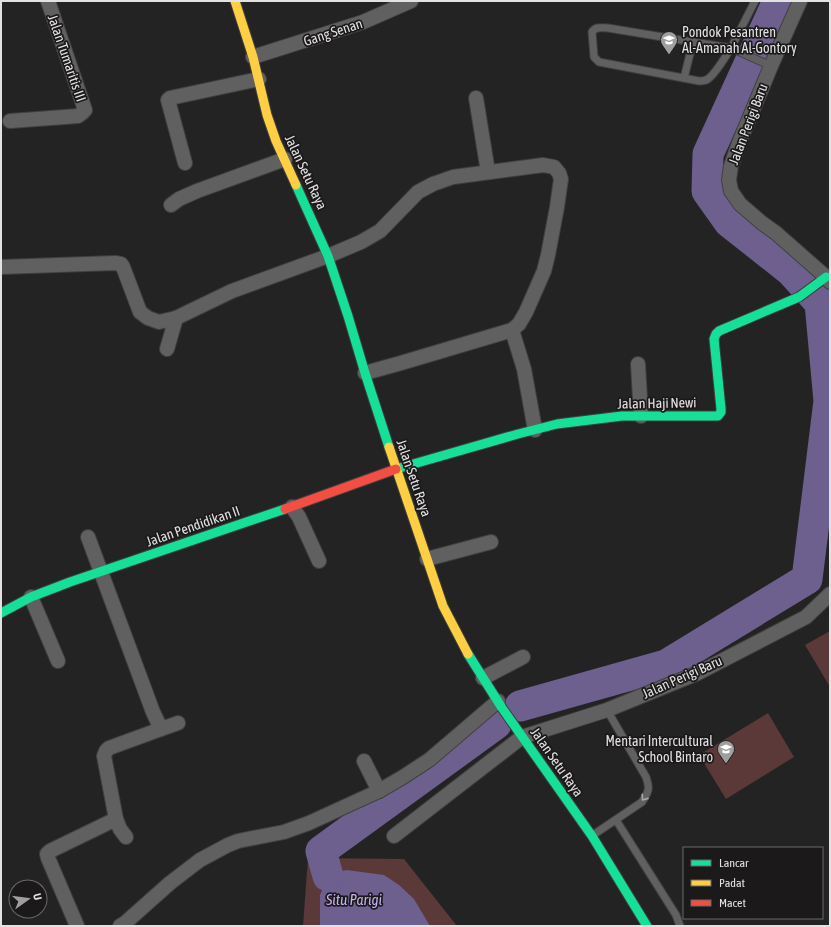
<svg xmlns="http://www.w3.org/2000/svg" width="831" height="927" font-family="'Asap Condensed',sans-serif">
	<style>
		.green { fill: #5a3938 }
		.water { fill: #6d5f8e }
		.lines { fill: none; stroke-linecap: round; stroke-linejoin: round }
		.river { stroke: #6d5f8e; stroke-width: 31 }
		.lane-casing { stroke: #404040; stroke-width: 9 }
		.street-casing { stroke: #404040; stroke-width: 16 }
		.fast-casing { stroke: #404040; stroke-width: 11 }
		.slow-casing { stroke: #404040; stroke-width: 11 }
		.jam-casing { stroke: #404040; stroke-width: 11 }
		.lane { stroke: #616061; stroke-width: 7 }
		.street { stroke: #616061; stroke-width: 14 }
		.fast { stroke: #16e098; stroke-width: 9 }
		.slow { stroke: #ffcf43; stroke-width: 9 }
		.jam { stroke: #f24e42; stroke-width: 9 }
		.oneway { stroke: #a8a8a8 }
		.labels { text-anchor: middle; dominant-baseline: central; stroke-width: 3.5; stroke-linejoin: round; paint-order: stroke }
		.street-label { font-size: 14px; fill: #e3e2e3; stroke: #1b191a }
		.poi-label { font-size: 14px; fill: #e3e2e3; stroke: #1b191a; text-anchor: start }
		.water-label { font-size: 15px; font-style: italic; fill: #c5b4f3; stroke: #1b191a }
	</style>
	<rect width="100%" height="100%" fill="#242324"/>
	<!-- green -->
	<g class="green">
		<path d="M830 631V687L805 645Z"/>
		<path d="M768 713 794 757 726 799 699 755Z"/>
		<path d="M308 858 404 859 457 926H303Z"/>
	</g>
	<!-- water -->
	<path class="water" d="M347 870 384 875 399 885 414 899 430 926H320V895L328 876 337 872Z"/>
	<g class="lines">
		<!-- river -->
		<g class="river">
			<path d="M520 706 666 665 807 579 829 401 820 303 791 271 729 222 707 191 708 154 778 1"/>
			<path d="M328 876 321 851 496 724"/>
		</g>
		<defs>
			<g id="lane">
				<path d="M755 1 731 48 693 42 608 28C602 28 596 26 592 32L594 57 599 62 699 81C702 81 705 81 708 79 717 72 725 57 731 48L771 66"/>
				<path d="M684 78 693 42"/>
				<path d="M616 820 676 915 680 926"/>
				<path d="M593 835 642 802C649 791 650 789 646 777L607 710"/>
			</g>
			<g id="street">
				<path d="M800 1 771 66 739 143 731 166 729 180 731 191 740 204 762 223 776 233 826 277 830 282"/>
				<path d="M253 57 363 22 411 1"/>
				<path d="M476 98 488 172"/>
				<path d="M10 121 78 116 82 113 85 110 48 1"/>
				<path d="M185 163 168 100 170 98 259 79"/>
				<path d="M171 205 179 199 197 191 285 159"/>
				<path d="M1 267 115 263 121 264 123 267 140 312 148 318 159 322 176 318"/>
				<path d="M512 330 524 369 535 430"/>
				<path d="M167 349 176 318 232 291 328 256 361 242 380 231 418 192 433 184 453 177 543 165 554 167 559 173 561 179 557 207 548 255 544 271 526 312 519 324 512 330 401 363 365 373"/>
				<path d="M638 364 641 416"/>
				<path d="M292 507 299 517 319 561"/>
				<path d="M88 537 153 712 161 729"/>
				<path d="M427 559 491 542"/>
				<path d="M31 597 58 661"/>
				<path d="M483 678 523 657"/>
				<path d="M364 761 379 791"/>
				<path d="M116 819 104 756 106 751 109 748 161 729 178 723"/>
				<path d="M394 836 522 737 607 710 698 673 806 617 830 594"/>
				<path d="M77 926 48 858 47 854 50 851 116 819 120 829 126 837"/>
				<path d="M120 926 125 923 170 883 200 860 228 845 238 841 284 832 309 823 379 791 403 777 429 760 498 701"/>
			</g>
			<g id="fast">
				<path d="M296 185 328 256 348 316 365 373 389 447"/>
				<path d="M396 469 518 434 557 424 622 416H718L721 412V409L714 339 716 334 719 331 799 297 826 277"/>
				<path d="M1 613 31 597 70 582 285 509"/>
				<path d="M468 654 502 708 592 836 647 926"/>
			</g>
			<g id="slow">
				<path d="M235 1 253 57 267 115 276 141 296 185"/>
				<path d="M389 447 443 606 468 654"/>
			</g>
			<path id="jam" d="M285 509 396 469"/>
		</defs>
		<!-- lane casing -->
		<use href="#lane" class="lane-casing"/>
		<!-- street casing -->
		<use href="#street" class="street-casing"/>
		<!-- fast casing -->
		<use href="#fast" class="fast-casing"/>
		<!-- slow casing -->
		<use href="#slow" class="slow-casing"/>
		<!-- jam casing -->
		<use href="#jam" class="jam-casing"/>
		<!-- lane -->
		<use href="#lane" class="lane"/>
		<!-- street -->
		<use href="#street" class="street"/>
		<!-- fast -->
		<use href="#fast" class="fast"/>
		<!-- slow -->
		<use href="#slow" class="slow"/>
		<!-- jam -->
		<use href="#jam" class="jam"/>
	</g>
	<!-- one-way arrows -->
	<defs><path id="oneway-chevron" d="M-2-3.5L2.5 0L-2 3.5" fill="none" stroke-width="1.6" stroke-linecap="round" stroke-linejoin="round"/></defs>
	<use class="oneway" href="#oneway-chevron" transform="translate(644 798) rotate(125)"/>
	<!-- icons -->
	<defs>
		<symbol id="school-pin" viewBox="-11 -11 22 30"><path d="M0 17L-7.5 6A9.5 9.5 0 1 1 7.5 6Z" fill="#a09fa0" stroke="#1b191a"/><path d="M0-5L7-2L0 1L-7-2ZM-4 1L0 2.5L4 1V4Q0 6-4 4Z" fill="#fff"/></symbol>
	</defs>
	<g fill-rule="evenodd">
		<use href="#school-pin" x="659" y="30" width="20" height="27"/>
		<use href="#school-pin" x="716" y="739" width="20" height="27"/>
	</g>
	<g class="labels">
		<!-- street labels -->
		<g class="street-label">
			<text transform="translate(333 32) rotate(-18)">Gang Senan</text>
			<text transform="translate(67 58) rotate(71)">Jalan Tumaritis III</text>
			<text transform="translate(748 124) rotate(-69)">Jalan Perigi Baru</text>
			<text transform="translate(306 172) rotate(65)">Jalan Setu Raya</text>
			<text transform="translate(657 403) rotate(-1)">Jalan Haji Newi</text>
			<text transform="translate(414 478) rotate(71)">Jalan Setu Raya</text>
			<text transform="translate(193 526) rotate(-19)">Jalan Pendidikan II</text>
			<text transform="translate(682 677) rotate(-24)">Jalan Perigi Baru</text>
			<text transform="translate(557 762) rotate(55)">Jalan Setu Raya</text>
		</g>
		<!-- poi labels -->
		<g class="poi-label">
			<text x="682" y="32">Pondok Pesantren<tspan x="682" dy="16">Al-Amanah Al-Gontory</tspan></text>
			<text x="713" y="741" text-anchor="end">Mentari Intercultural<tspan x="713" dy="16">School Bintaro</tspan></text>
		</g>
		<!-- water labels -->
		<g class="water-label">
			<text x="354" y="899">Situ Parigi</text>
		</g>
	</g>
	<!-- border -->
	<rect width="831" height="927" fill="none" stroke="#e3e2e3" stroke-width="4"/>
	<!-- legend -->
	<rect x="683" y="847" width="140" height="72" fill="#1b191a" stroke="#6b696a"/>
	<rect x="691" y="860" width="20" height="6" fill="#16e098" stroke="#6b696a"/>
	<text x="719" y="867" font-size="12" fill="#e3e2e3">Lancar</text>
	<rect x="691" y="880" width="20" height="6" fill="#ffcf43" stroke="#6b696a"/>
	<text x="719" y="887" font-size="12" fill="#e3e2e3">Padat</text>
	<rect x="691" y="900" width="20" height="6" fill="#f24e42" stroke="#6b696a"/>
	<text x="719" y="907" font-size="12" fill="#e3e2e3">Macet</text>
	<!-- north arrow -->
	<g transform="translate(28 899) rotate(76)"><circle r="19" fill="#1b191a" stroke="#6b696a"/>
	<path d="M0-3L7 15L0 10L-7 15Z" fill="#a09fa0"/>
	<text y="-6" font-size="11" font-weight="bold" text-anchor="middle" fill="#e3e2e3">U</text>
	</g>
</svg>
